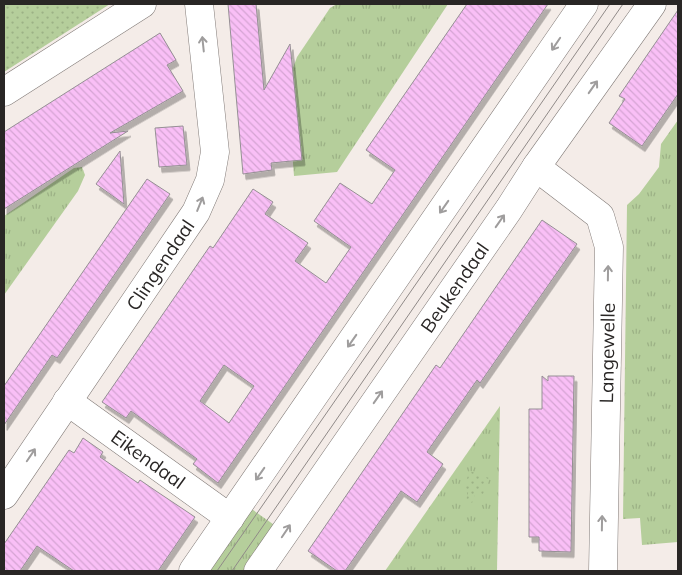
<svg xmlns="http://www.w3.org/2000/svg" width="682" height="575" font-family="Mulish,sans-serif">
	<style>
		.grass { fill: url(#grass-tufts) }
		.park { fill: url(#park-dots) }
		.building { fill: url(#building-back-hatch); stroke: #958f94; fill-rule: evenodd; filter: url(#shadow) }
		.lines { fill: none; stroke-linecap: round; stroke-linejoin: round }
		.minor-casing { stroke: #827b78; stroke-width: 29 }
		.minor { stroke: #fff; stroke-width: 28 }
		.tram { stroke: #908a88; stroke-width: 1 }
		.oneway { stroke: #9f9d9d }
		.labels { text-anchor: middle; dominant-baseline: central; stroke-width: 4.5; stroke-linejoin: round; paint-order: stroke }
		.street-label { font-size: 19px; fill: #292625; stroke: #fff }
	</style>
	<defs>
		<pattern id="grass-tufts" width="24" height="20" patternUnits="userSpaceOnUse" patternTransform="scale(1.25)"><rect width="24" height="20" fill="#b5ce9b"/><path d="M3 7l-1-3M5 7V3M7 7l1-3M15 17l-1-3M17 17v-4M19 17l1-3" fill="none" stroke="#9cb185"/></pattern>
		<pattern id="park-dots" width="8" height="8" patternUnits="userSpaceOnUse" patternTransform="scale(1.25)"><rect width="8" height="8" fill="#b5ce9b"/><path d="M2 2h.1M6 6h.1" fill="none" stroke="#9cb185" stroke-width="1.8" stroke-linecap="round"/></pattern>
		<pattern id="building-back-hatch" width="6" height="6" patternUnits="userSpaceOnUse" patternTransform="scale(1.25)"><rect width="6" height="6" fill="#f9bff6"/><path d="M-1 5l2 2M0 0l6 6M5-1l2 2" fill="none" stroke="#d5a4d3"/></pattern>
		<filter id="shadow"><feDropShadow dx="3" dy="5.5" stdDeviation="0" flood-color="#0004"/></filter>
	</defs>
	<rect width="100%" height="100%" fill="#f4ece8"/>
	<!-- grass -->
	<g class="grass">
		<path d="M337 4H448L337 172 294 176 287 85 297 57 330 8Z"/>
		<path d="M678 120V542L642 545 640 518 623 519 627 205 639 194 659 167 661 144Z"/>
		<path d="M82 167 85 175 78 191 4 295V216L74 168Z"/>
		<path d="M500 406 497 571H385Z"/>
		<path d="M246 505 280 529 251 571H200Z"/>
	</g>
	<!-- park -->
	<g class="park">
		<path d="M4 4H110L4 72Z"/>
		<path d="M470 471 489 478 482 497 475 495 472 503 466 500 469 490 463 488Z"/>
	</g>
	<!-- building -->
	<g class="building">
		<path d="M228 4H256L264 90 290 44 302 160 271 163 272 170 243 174Z"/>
		<path d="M467 4H548L218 483 193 464 197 459 131 411 126 418 102 402 210 246 213 248 253 189 273 202 265 214 308 243 295 261 326 283 351 247 314 221 340 183 372 204 395 170 366 150ZM224 365 254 386 229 423 200 401Z"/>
		<path d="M678 10V94L642 146 609 123 625 99 619 96Z"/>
		<path d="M160 33 176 60 167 65 183 91 110 133 128 131 4 209V132Z"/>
		<path d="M183 126 187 165 159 167 155 128Z"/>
		<path d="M120 151 124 204 96 184Z"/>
		<path d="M147 179 170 194 57 358 52 355 4 425V386Z"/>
		<path d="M542 220 577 244 480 383 477 380 427 452 443 464 417 502 401 491 345 571H337L308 551 436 365 440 368Z"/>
		<path d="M542 376 548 381V376H574L571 552 539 551V537H529V409H542Z"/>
		<path d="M83 438 103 452 100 457 138 483 140 480 156 491 195 517 158 571H74L37 546 20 571H4V544L69 450 74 453Z"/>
	</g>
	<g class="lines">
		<defs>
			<g id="minor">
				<path d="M4 92 142 4"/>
				<path d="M536 167 600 216 609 247 603 571"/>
				<path id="s1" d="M67 401 230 518"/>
				<path id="s2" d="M4 495 196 212 210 180 215 152 199 4"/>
				<path d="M193 571 584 4"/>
				<path id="s3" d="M258 571 509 209 536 167 652 4"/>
			</g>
		</defs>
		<!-- minor casing -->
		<use href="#minor" class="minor-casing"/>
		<!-- minor -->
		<use href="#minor" class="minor"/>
		<!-- tram -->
		<g class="tram">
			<path d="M217 571 610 4"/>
			<path d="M232 571 623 4"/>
		</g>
	</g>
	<!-- one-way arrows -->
	<defs><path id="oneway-shaft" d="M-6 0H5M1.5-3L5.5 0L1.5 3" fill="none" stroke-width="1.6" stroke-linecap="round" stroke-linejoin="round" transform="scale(1.25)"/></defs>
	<g class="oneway">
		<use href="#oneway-shaft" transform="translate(203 44) rotate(-96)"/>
		<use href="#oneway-shaft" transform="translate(556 44) rotate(124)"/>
		<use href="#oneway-shaft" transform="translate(593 87) rotate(-55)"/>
		<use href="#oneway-shaft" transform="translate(200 204) rotate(-68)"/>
		<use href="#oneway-shaft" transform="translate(444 207) rotate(125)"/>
		<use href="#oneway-shaft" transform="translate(500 221) rotate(-55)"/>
		<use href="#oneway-shaft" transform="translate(608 273) rotate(-89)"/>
		<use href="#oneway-shaft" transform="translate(352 341) rotate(125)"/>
		<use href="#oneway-shaft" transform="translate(378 397) rotate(-55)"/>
		<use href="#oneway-shaft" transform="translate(31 455) rotate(-56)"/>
		<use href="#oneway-shaft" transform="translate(260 474) rotate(125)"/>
		<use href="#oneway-shaft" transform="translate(602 523) rotate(-89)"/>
		<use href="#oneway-shaft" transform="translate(286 531) rotate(-56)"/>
	</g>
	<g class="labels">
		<!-- street labels -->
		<g class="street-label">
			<text stroke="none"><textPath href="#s2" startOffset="278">Clingendaal</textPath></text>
			<text stroke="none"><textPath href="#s3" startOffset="345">Beukendaal</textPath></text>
			<text transform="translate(607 353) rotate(-89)">Langewelle</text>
			<text stroke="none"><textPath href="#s1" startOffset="100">Eikendaal</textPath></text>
		</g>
	</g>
	<!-- border -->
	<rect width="682" height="575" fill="none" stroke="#292625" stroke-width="10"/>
</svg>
